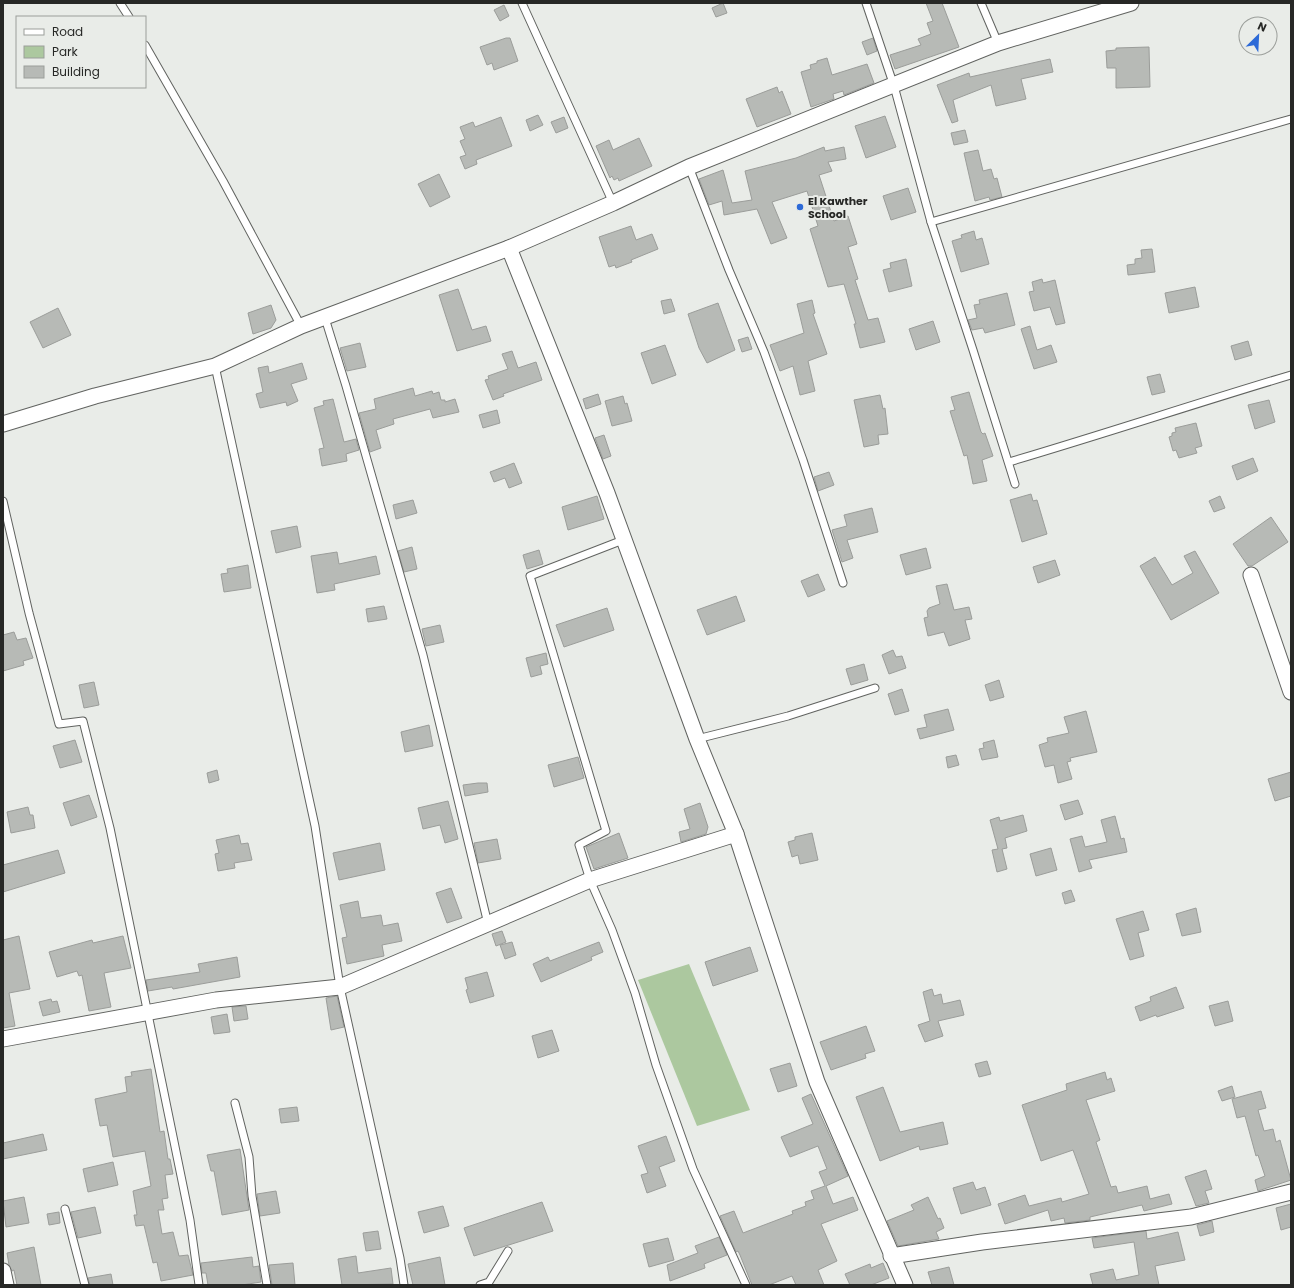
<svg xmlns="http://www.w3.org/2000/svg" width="1294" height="1288" font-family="Poppins,sans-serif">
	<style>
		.green { fill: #acc89f }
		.building { fill: #b7bab6; stroke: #9b9d9a }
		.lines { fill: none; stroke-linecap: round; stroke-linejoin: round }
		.lane-casing { stroke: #616360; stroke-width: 9 }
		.street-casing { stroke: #616360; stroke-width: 17 }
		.lane { stroke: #fff; stroke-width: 7 }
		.street { stroke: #fff; stroke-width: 15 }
		.poi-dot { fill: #2d6ad7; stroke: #e9ece8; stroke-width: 1.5 }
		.labels { text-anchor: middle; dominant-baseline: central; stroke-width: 4; stroke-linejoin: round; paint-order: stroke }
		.poi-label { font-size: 11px; font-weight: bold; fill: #272826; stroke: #e9ece8; text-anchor: start }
	</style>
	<rect width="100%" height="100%" fill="#e9ece8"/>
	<!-- green -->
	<path class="green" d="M689 964 750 1110 697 1126 638 980Z"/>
	<!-- building -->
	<g class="building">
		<path d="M723 3 727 13 716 17 712 8Z"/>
		<path d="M926 3H942L959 47 895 69 890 55 921 45 918 39 931 34 927 23 933 21Z"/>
		<path d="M504 5 509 16 500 21 494 10Z"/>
		<path d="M506 38H510L518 61 494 70 492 63 487 65 480 47Z"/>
		<path d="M873 38 877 51 867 55 862 42Z"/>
		<path d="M1149 47 1150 87 1116 88V68H1107L1106 51 1116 50V48Z"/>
		<path d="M827 58 832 75 867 64 874 83 844 95 843 91 833 94 834 99 811 107 801 72 811 69 810 65 817 63V61Z"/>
		<path d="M1050 59 1053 72 1021 79 1026 99 996 106 991 85 953 100 958 121 952 123 937 85 969 73 970 77Z"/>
		<path d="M777 87 779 93 782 91 791 114 757 127 746 99Z"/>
		<path d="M538 115 543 125 530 131 526 120Z"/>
		<path d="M885 116 896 147 866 158 855 126Z"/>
		<path d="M501 117 512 146 476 160 477 164 465 169 460 157 466 155 460 141 465 139 460 127 473 122 475 127Z"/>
		<path d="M564 117 568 128 556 133 551 122Z"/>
		<path d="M965 130 968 142 954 145 951 133Z"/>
		<path d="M639 138 652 166 619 181 618 178 614 180 612 176 610 178 596 146 609 140 613 150Z"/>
		<path d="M824 147 825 151 844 147 846 159 828 162 832 171 819 175 834 221 848 216 857 244 848 247 858 279 855 280 868 320 878 318 885 342 860 348 854 324H856L844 284 828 287 810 229 818 226 807 191 772 202 787 238 771 244 757 209 724 215 722 201 709 205 699 179 723 170 732 203 752 200 745 171 796 158Z"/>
		<path d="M978 150 983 171 991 169 994 179 997 178 1002 197 990 200 989 197 975 201 964 153Z"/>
		<path d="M439 174 450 197 430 207 418 184Z"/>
		<path d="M908 188 916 212 891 220 883 196Z"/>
		<path d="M631 226 636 240 652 234 658 249 631 260 632 262 616 268 615 265 609 267 599 237Z"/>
		<path d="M974 231 976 240 982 238 989 264 961 272 952 241 962 238 961 235Z"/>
		<path d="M1152 249 1155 272 1128 275 1127 265 1135 264V259L1142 258 1141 250Z"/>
		<path d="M906 259 912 286 889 292 883 270 891 268 890 263Z"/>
		<path d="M1042 279 1043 283 1055 280 1065 323 1056 325 1050 307 1034 311 1029 292 1034 291 1032 282Z"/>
		<path d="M1195 287 1199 307 1169 313 1165 293Z"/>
		<path d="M458 289 472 330 486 326 491 341 457 351 439 295Z"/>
		<path d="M1007 293 1015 325 985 333 983 328 972 330 968 320 977 318 974 305 980 304 979 300Z"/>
		<path d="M671 299 675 311 664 314 661 301Z"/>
		<path d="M812 300 815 313 813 314 827 354 808 361 815 391 800 395 793 366 780 371 770 345 804 333 797 304Z"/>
		<path d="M718 303 735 350 707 363 699 348 688 314Z"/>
		<path d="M271 305 276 320 271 328 253 334 248 313Z"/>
		<path d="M58 308 71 335 43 348 30 322Z"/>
		<path d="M933 321 940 342 916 350 909 329Z"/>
		<path d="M1030 326 1037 350 1051 345 1057 362 1034 369 1021 329Z"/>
		<path d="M748 337 752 349 742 352 738 340Z"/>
		<path d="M1248 341 1252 355 1235 360 1231 346Z"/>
		<path d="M360 343 366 367 347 371 340 348Z"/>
		<path d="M665 345 676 375 652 384 641 353Z"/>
		<path d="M512 351 518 368 536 362 542 380 503 394 504 396 493 400 485 380 489 379 488 376 508 369 502 354Z"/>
		<path d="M302 363 307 379 291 384 298 401 287 406 286 402 260 408 256 394 263 392 258 368 268 366 269 373Z"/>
		<path d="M1160 374 1165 392 1152 395 1147 377Z"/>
		<path d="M413 388 415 396 432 391 433 394 439 392 441 400H445V402L455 399 459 412 433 418 430 409 393 419 394 424 376 430 381 448 370 452 359 413 376 409 374 399Z"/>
		<path d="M969 392 981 432 983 434 985 433 993 456 982 460 987 481 973 484 967 455 964 456 950 411 955 410 951 397Z"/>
		<path d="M598 394 601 404 586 409 583 399Z"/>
		<path d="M880 395 883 409 885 408 888 434 878 435 879 444 864 447 854 400Z"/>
		<path d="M623 396 625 404 627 403 632 421 612 426 605 401Z"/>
		<path d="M333 399 344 442 356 439 359 450 346 454 347 461 322 466 319 449 324 448 314 408 324 405 323 401Z"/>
		<path d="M1269 400 1275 422 1255 429 1248 405Z"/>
		<path d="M497 410 500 423 483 428 479 415Z"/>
		<path d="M1196 423 1202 446 1195 448 1197 453 1179 458 1176 450 1173 451 1169 437 1172 436V433L1176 432 1175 428Z"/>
		<path d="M604 435 611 456 603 459 595 438Z"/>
		<path d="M1253 458 1258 471 1237 480 1232 466Z"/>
		<path d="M514 463 522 483 509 488 505 478 494 482 490 472Z"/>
		<path d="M829 472 834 485 818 491 814 477Z"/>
		<path d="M1031 494 1033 501 1037 500 1047 534 1022 542 1010 500Z"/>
		<path d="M597 496 604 519 568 530 562 507Z"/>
		<path d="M1220 496 1225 508 1214 512 1209 501Z"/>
		<path d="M413 500 417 513 396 519 393 505Z"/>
		<path d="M872 508 878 532 847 540 853 558 842 562 832 530 847 526 844 515Z"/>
		<path d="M1271 517 1288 542 1252 566H1248L1233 544Z"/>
		<path d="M297 526 301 547 276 553 271 531Z"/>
		<path d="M412 547 417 569 404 572 398 551Z"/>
		<path d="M926 548 931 568 906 575 900 555Z"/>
		<path d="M539 550 543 564 527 569 523 555Z"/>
		<path d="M1195 551 1219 593 1171 620 1140 566 1155 557 1172 585 1193 573 1184 556Z"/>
		<path d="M337 552 339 564 376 556 380 574 334 584 335 590 317 593 311 556Z"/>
		<path d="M1055 560 1060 575 1038 583 1033 567Z"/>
		<path d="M248 565 251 588 224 592 221 574 228 573 227 569Z"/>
		<path d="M818 574 825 590 808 597 801 581Z"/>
		<path d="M947 584 954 610 969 607 972 619 965 620 970 639 949 646 944 632 928 636 924 618 928 617 927 611 929 608 940 604 936 586Z"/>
		<path d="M736 596 745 621 707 635 697 610Z"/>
		<path d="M384 606 387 619 368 622 366 609Z"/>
		<path d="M607 608 614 630 564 647 556 625Z"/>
		<path d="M440 625 444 642 426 646 422 629Z"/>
		<path d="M14 632 17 640 26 638 33 658 23 661 24 665 3 671V635Z"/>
		<path d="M893 650 896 657 902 656 906 668 889 674 882 655Z"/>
		<path d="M546 653 548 664 540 666 542 674 531 677 526 658Z"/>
		<path d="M864 664 868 680 851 685 846 669Z"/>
		<path d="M999 680 1004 697 990 701 985 685Z"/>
		<path d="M94 682 99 705 84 708 79 685Z"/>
		<path d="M902 689 909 711 895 715 888 694Z"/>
		<path d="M948 709 954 730 920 739 917 729 927 727 924 715Z"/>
		<path d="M1086 711 1097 752 1070 758 1071 761 1067 762 1072 779 1058 783 1054 765 1045 767 1039 745 1048 742 1047 738 1069 733 1064 717Z"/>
		<path d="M429 725 433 746 405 752 401 732Z"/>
		<path d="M75 740 82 762 60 768 53 746Z"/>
		<path d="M994 740 998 757 982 760 979 749 984 748 983 743Z"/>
		<path d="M956 755 959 765 948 768 946 757Z"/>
		<path d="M578 757 584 778 554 787 548 765Z"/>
		<path d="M217 770 219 780 209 783 207 773Z"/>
		<path d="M1291 772V796L1275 801 1268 779Z"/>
		<path d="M478 783H487L488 792 465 796 463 785Z"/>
		<path d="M89 795 97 817 71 826 63 803Z"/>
		<path d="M1078 800 1083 814 1065 820 1060 805Z"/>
		<path d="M448 801 458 839 445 843 440 825 423 829 418 808Z"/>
		<path d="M700 803 708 827 706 834 681 842 679 832 690 829 684 809Z"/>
		<path d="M28 807 30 815H33L35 828 11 833 7 812Z"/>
		<path d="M1023 815 1027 831 1005 838 1007 848 1002 849 1007 869 997 872 992 850 998 849 990 820 999 817 1000 821Z"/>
		<path d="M1115 816 1121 839 1124 838 1127 852 1089 860 1092 868 1079 872 1070 839 1082 836 1085 847 1107 842 1101 820Z"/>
		<path d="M619 833 628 858 594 869 586 847Z"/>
		<path d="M812 833 818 860 800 864 798 855 792 857 788 842 795 840V837Z"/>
		<path d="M239 835 241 844 248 843 252 860 234 863 235 868 218 871 215 854 219 853 216 840Z"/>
		<path d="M497 839 501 859 478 863 474 843Z"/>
		<path d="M380 843 385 870 339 880 333 853Z"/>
		<path d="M1051 848 1057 870 1036 876 1030 854Z"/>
		<path d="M58 850 65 873 3 892V865Z"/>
		<path d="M451 888 462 918 447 923 436 893Z"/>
		<path d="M1071 890 1075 901 1065 904 1062 893Z"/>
		<path d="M358 901 361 918 381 915 383 926 398 923 402 941 382 945 384 956 347 964 342 938 347 937 340 905Z"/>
		<path d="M1196 908 1201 932 1182 936 1176 914Z"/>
		<path d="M1143 911 1149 930 1138 933 1144 956 1130 960 1116 919Z"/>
		<path d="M502 931 506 942 496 946 492 934Z"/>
		<path d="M19 936 30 989 9 993 15 1026 3 1028V940Z"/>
		<path d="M123 936 131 968 104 973 111 1007 89 1011 82 975 79 976 77 971 57 977 49 952 92 940 93 943Z"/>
		<path d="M512 942 516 955 505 959 500 945Z"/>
		<path d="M599 942 603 952 591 957 592 960 541 982 533 964 548 957 550 961Z"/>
		<path d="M750 947 758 971 713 986 705 962Z"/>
		<path d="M237 957 240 977 173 989 172 987 148 991 146 980 200 972 198 964Z"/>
		<path d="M487 972 494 996 470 1003 466 990 468 989 465 978Z"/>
		<path d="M1176 987 1184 1008 1157 1017 1156 1015 1140 1021 1135 1007 1151 1001 1150 997Z"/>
		<path d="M932 989 934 996 941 994 943 1004 960 1000 964 1015 938 1021 943 1036 925 1042 918 1025 930 1021 923 992Z"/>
		<path d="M337 996 344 1027 331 1030 326 998Z"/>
		<path d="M51 999 52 1002 57 1001 60 1012 43 1016 39 1002Z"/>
		<path d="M1228 1001 1233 1021 1215 1026 1209 1006Z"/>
		<path d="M246 1006 248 1019 234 1021 232 1007Z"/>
		<path d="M227 1014 230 1032 214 1034 211 1017Z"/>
		<path d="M866 1026 875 1051 865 1054 866 1058 831 1070 820 1042Z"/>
		<path d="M552 1030 559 1051 538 1058 532 1036Z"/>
		<path d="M987 1061 991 1074 979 1077 975 1064Z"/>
		<path d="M790 1063 797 1086 778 1092 770 1069Z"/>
		<path d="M151 1069 160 1132 164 1131 168 1159H170L173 1174 165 1175 168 1198 162 1199 164 1210H158L162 1234 173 1232 179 1256 188 1255 193 1275 161 1281 157 1262 153 1263 144 1225 136 1226 134 1215H137L133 1191 151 1186 145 1151 113 1157 107 1125 100 1126 95 1099 127 1092 125 1077 132 1076 131 1072Z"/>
		<path d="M1105 1072 1107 1080 1111 1078 1115 1091 1086 1100 1100 1140 1096 1142 1111 1187 1116 1186 1118 1193 1147 1186 1150 1199 1169 1194 1172 1204 1144 1211 1142 1205 1090 1217V1220L1065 1223 1064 1218 1051 1221 1048 1210 1005 1224 998 1204 1025 1195 1029 1206 1061 1198 1062 1202 1089 1194 1073 1150 1041 1161 1022 1105 1067 1090 1066 1084Z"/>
		<path d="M1232 1086 1235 1097 1222 1101 1218 1091Z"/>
		<path d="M883 1087 900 1132 943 1122 948 1144 920 1150 919 1146 880 1161 856 1097Z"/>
		<path d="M1261 1091 1266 1108 1258 1110 1264 1131 1273 1129 1276 1142 1280 1140 1291 1180 1258 1191 1255 1180 1265 1176 1258 1155 1256 1156 1245 1116 1237 1118 1232 1099Z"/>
		<path d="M811 1094 848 1176 826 1186 833 1204 853 1197 858 1210 821 1224 837 1261 818 1270 824 1285H796L792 1276 769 1285H752L740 1255 738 1251 736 1252 720 1216 734 1211 743 1233 793 1214 792 1211 806 1206 805 1202 814 1199 811 1191 825 1186 819 1172 827 1169 818 1146 790 1157 781 1137 813 1124 802 1098Z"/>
		<path d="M297 1107 299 1121 281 1123 279 1109Z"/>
		<path d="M43 1134 47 1150 3 1159V1143Z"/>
		<path d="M666 1136 675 1161 659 1167 666 1186 647 1193 641 1175 648 1173 638 1146Z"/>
		<path d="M240 1149 249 1210 222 1215 214 1171H211L207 1155Z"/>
		<path d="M113 1162 118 1185 88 1192 83 1169Z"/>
		<path d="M1206 1170 1212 1189 1205 1191 1209 1203 1196 1206 1185 1177Z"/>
		<path d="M973 1182 976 1190 985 1187 991 1205 961 1214 953 1188Z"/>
		<path d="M276 1191 280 1213 260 1216 257 1194Z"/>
		<path d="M24 1197 29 1223 6 1227 3 1201Z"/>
		<path d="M928 1197 938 1219 940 1218 944 1228 936 1232 939 1239 898 1246 887 1221 914 1210 911 1205Z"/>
		<path d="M542 1202 553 1231 474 1256 464 1228Z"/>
		<path d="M1291 1204V1227L1281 1230 1276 1208Z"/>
		<path d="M443 1206 449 1226 424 1233 418 1212Z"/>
		<path d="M95 1207 101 1233 78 1238 71 1212Z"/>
		<path d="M59 1212 60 1223 49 1225 47 1214Z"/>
		<path d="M1212 1221 1214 1232 1200 1236 1197 1225Z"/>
		<path d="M378 1231 381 1249 366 1251 363 1233Z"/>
		<path d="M1146 1231 1147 1239 1178 1232 1185 1260 1155 1266 1159 1285H1093L1090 1274 1113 1269 1116 1280 1139 1275 1134 1242 1094 1248 1092 1238Z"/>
		<path d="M719 1237 727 1255 704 1264 705 1268 670 1281 667 1265 698 1253 695 1246Z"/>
		<path d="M668 1238 674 1260 649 1267 643 1244Z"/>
		<path d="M34 1247 41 1285H17L14 1270 12 1271 9 1265 7 1253Z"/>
		<path d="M356 1256 358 1273 391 1268 393 1284 342 1285 338 1259Z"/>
		<path d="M252 1257 253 1267 259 1266 261 1282 242 1285H208L206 1273H202L201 1263Z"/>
		<path d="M440 1257 445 1285H413L408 1264Z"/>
		<path d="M293 1263 295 1285H272L269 1265Z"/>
		<path d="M883 1263 889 1278 871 1285H850L845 1274 870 1264 871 1268Z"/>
		<path d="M949 1267 954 1285H932L928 1272Z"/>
		<path d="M111 1274 113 1285H90L88 1278Z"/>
	</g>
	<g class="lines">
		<defs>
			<g id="lane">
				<path d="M120 3 129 17"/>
				<path d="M522 3 613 203"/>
				<path d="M866 3 894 86 931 222 973 350 1015 484"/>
				<path d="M981 3 998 43"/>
				<path d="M145 45 223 181 301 326"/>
				<path d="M689 167 729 270 764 352 803 460 843 583"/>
				<path d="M931 222 1291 119"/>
				<path d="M325 318 346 386 423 655 488 924"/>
				<path d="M215 366 315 826 340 987 400 1258 404 1285"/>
				<path d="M1009 462C1104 434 1197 403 1291 375"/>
				<path d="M3 501 29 613 59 724 83 721 110 828 190 1220 199 1285"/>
				<path d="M623 540 530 576 606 831 579 845 590 880 612 930 635 993 656 1065 693 1169 746 1285"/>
				<path d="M697 739 788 716 875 688"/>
				<path d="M235 1103 249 1157 252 1196 267 1285"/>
				<path d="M65 1209 85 1285"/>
				<path d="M480 1285 489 1282 508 1251"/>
			</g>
			<g id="street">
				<path d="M509 248 607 493 697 739 736 834 817 1082 905 1285"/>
				<path d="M3 424 95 396 215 366 301 326 509 248 613 203 689 167 998 43 1131 3"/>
				<path d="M1251 575 1291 692"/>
				<path d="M3 1039 216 1000 340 987 590 880 736 834"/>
				<path d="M891 1256 982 1242 1191 1217 1291 1192"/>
				<path d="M3 1271 6 1285"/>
			</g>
		</defs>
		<!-- lane casing -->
		<use href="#lane" class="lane-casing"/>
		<!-- street casing -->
		<use href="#street" class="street-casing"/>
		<!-- lane -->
		<use href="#lane" class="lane"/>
		<!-- street -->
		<use href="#street" class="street"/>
	</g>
	<!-- markers -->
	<circle class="poi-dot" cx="800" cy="207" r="4"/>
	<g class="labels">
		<!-- poi labels -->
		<g class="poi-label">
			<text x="808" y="201">El Kawther<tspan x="808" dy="13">School</tspan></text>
		</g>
	</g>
	<!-- border -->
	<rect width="1294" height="1288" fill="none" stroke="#272826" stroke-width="8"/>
	<!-- legend -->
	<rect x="16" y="16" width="130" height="72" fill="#e9ece8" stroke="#9b9e9a"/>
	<rect x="24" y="29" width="20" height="6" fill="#ffffff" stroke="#9b9e9a"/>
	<text x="52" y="36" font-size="12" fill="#272826">Road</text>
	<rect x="24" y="46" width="20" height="12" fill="#acc89f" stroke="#9b9e9a"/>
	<text x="52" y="56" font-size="12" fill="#272826">Park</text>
	<rect x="24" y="66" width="20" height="12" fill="#b7bab6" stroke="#9b9e9a"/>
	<text x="52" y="76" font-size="12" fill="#272826">Building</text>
	<!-- north arrow -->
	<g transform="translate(1258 36) rotate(24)"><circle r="19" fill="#e9ece8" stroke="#9b9e9a"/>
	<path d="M0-3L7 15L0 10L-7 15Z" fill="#2d6ad7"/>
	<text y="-6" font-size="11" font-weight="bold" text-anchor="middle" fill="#272826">N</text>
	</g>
</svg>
